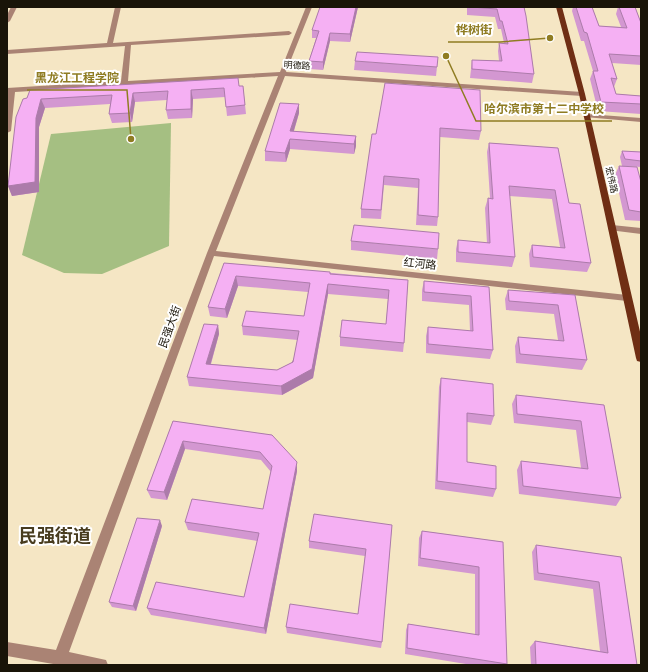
<svg xmlns="http://www.w3.org/2000/svg" width="648" height="672" font-family="Signika,'Noto Sans SC',sans-serif">
	<style>
		.green { fill: #a5bf82 }
		.lines { fill: none; stroke-linecap: round; stroke-linejoin: round }
		.minor { fill: #aa8374; fill-rule: evenodd }
		.major { fill: #6f2e14; fill-rule: evenodd }
		.wall { fill: #d397d1 }
		.shaded-wall { fill: #ac7baa }
		.building { fill: #f5b0f3; stroke: #ac7baa }
		.labels { text-anchor: middle; dominant-baseline: central; stroke-width: 4; stroke-linejoin: round; paint-order: stroke }
		.far-street-label { font-size: 9px; fill: #191408; stroke: #fff }
		.street-label { font-size: 11px; fill: #191408; stroke: #fff }
		.near-district-label { font-size: 18px; font-weight: bold; fill: #483c1f; stroke: #fff }
		.leader { fill: none; stroke: #8f7c22; stroke-width: 1.5 }
		.callout-dot { fill: #8f7c22; stroke: #fff; stroke-width: 1.5 }
		.callout-label { font-size: 12px; text-anchor: middle; font-weight: bold; fill: #8f7c22; stroke: #fff; stroke-width: 4; stroke-linejoin: round; paint-order: stroke }
	</style>
	<rect width="100%" height="100%" fill="#f5e6c4"/>
	<!-- green -->
	<path class="green" d="M171 123 169 246 102 274 64 273 22 255 51 134Z"/>
	<g class="lines">
		<!-- minor -->
		<g class="minor">
			<path d="M11 7H17L10 21 7 23V15Z"/>
			<path d="M115 7H121L113 43 289 31 292 33 289 35 131 45 128 81 280 72 306 7H312L286 72 582 92 585 94 582 96 285 76 216 251 627 295 632 298 627 301 214 256 69 652 106 660 108 665H59L7 656V642L56 650 207 253 278 76 15 92 11 131 7 133 8 92H7V88L121 81 125 46 7 54V50L107 43Z"/>
			<path d="M587 114 641 118V122L585 117 583 116Z"/>
			<path d="M612 225 641 228V234L609 230 608 228Z"/>
		</g>
		<!-- major -->
		<path class="major" d="M556 7H562L585 94 641 336V362L637 361 636 358 579 94Z"/>
	</g>
	<!-- wall -->
	<g class="wall">
		<path d="M358 7 350 42 330 41 323 70 309 69V61L316 38H312V30Z"/>
		<path d="M467 7H524L534 74 532 83 470 78 472 60 499 61 498 51 499 43H504L501 29H498L495 17 467 15Z"/>
		<path d="M573 7H592L599 26 621 27 616 14 618 7H635L641 23V65L612 63 617 79 614 87 616 94 641 96V114L598 111 590 79 593 71 584 41H581L572 11Z"/>
		<path d="M355 61 437 67 436 76 354 70Z"/>
		<path d="M385 83 481 131 479 140 440 137 438 217 437 226 416 225 418 188 384 185 381 219 361 218V209L376 134Z"/>
		<path d="M243 86 246 114 227 116 225 97 193 99 192 118 168 119 166 110 167 100 135 102 132 122 112 123 109 114 110 104 45 108 39 127V192L12 196 8 186 23 99Z"/>
		<path d="M299 104V113L294 131 356 136V146L354 154 290 149 286 162 265 161V151Z"/>
		<path d="M489 143 558 148 569 203 591 263 587 272 530 267 529 254 532 245 560 247 552 199 509 196 515 257 512 267 456 262V249L458 240 487 243 485 208 488 198H490L487 152Z"/>
		<path d="M622 151 641 152V167L624 166 641 182V221L625 220 615 175 619 166H622L620 157Z"/>
		<path d="M351 241 438 249 437 259 351 250Z"/>
		<path d="M224 263 408 280 404 343 403 352 340 346V337L386 324 388 299 328 294 313 378 282 395 189 386 187 377 218 325 219 334 211 364 277 370 293 362 298 340 243 335 242 326 304 316 308 292 238 286 227 318 210 316 208 307Z"/>
		<path d="M424 281 489 287 493 350 490 359 426 353V336L428 327 470 331 469 305 422 301V290Z"/>
		<path d="M508 290 575 295 587 360 582 370 516 363 515 346 518 337 558 340 554 314 506 310 505 299Z"/>
		<path d="M441 378 494 416 491 425 467 422V462L496 489 493 497 435 489 439 387Z"/>
		<path d="M516 395 604 405 621 498 616 506 519 494 517 470 521 461 581 468 576 430 514 423 512 404Z"/>
		<path d="M173 421 272 435 297 471 266 634 151 615 147 608 244 597 257 541 188 530 185 522 263 509 271 472 261 460 185 449 167 500 151 498 147 490Z"/>
		<path d="M392 525 382 642 381 648 287 633 286 627 358 614 365 556 309 548V541Z"/>
		<path d="M162 526 136 611 112 607 109 602Z"/>
		<path d="M422 531 503 542 506 665H472L405 654 406 630 408 624 475 635V574L418 566 419 538Z"/>
		<path d="M536 545 621 557 637 665H531L530 647 535 641 600 651 593 589 534 580 532 552Z"/>
	</g>
	<!-- shaded-wall -->
	<g class="shaded-wall">
		<path d="M356 7H358L350 42V34Z"/>
		<path d="M330 33V41L323 70V62Z"/>
		<path d="M191 90 193 99 192 118 191 109Z"/>
		<path d="M133 93 135 102 132 122 130 113Z"/>
		<path d="M41 99 45 108 39 127V192L12 196 8 186Z"/>
		<path d="M299 104V113L291 140 290 131Z"/>
		<path d="M356 136V146L354 154V144Z"/>
		<path d="M290 139V149L286 162 285 153Z"/>
		<path d="M236 276 238 286 227 318 225 309Z"/>
		<path d="M328 284V294L313 378 282 395 281 386Z"/>
		<path d="M218 325 219 334 208 373 206 364Z"/>
		<path d="M183 441 185 449 167 500 164 492Z"/>
		<path d="M297 462V471L266 634 264 628Z"/>
		<path d="M160 520 162 526 136 611 133 606Z"/>
	</g>
	<!-- building -->
	<g class="building">
		<path d="M320 7H356L350 34 330 33 323 62 309 61 319 31 312 30Z"/>
		<path d="M471 7H524L526 16 534 74 472 69V60L502 61 499 43 508 44 502 21H500L497 9Z"/>
		<path d="M576 7H592L599 26 627 28 619 7H635L641 23V56L609 54 617 79 611 78 616 94 641 96V104L601 102 593 71H598L587 33 584 32Z"/>
		<path d="M357 52 438 57 437 67 355 61Z"/>
		<path d="M238 78 239 86H243L245 105 226 107 224 88 191 90V109L166 110 168 91 133 93 130 113 109 114 112 95 41 99 36 118 35 182 8 186 16 117 23 99 27 98 30 90Z"/>
		<path d="M385 83 480 90 481 131 440 128 438 217 418 215 419 179 384 176 381 210 361 209 372 134H376Z"/>
		<path d="M280 103 299 104 290 131 356 136 354 144 290 139 285 153 265 151Z"/>
		<path d="M489 143 558 148 569 203 580 204 591 263 533 257 532 245 565 248 555 190 509 186 515 257 458 252V240L490 243 488 198 493 199Z"/>
		<path d="M622 151 641 152V161L625 159Z"/>
		<path d="M619 166 637 167 641 182V212L629 210Z"/>
		<path d="M354 225 439 233 438 249 351 241Z"/>
		<path d="M224 263 330 272V274L408 280 404 343 340 337 342 320 386 324 389 290 328 284 312 369 281 386 187 377 204 324 218 325 206 364 277 370 293 362 299 331 242 326 246 311 304 316 310 283 236 276 225 309 208 307Z"/>
		<path d="M424 281 489 287 493 350 428 344V327L473 331 471 296 424 292Z"/>
		<path d="M508 290 575 295 587 360 520 354 518 337 564 341 558 305 509 301Z"/>
		<path d="M441 378 493 384 494 416 467 413V462L496 466V489L437 481Z"/>
		<path d="M516 395 604 405 621 498 523 486 521 461 588 469 581 421 517 414Z"/>
		<path d="M173 421 272 435 297 462 264 628 147 608 156 582 244 597 259 533 185 522 192 499 263 509 272 466 260 452 183 441 164 492 147 490Z"/>
		<path d="M314 514 392 525 382 642 286 627 290 604 358 614 366 549 309 541Z"/>
		<path d="M137 518 160 520 133 606 109 602Z"/>
		<path d="M422 531 503 542 507 664 407 648 408 624 479 635V567L420 558Z"/>
		<path d="M536 545 621 557 637 665H536L535 641 608 653 599 582 538 573Z"/>
	</g>
	<g class="labels">
		<!-- far-street labels -->
		<g class="far-street-label">
			<text transform="translate(297 66) rotate(3)">明德路</text>
			<text transform="translate(611 180) rotate(77)">宏伟路</text>
		</g>
		<!-- street labels -->
		<g class="street-label">
			<text transform="translate(420 264) rotate(6)">红河路</text>
			<text transform="translate(170 327) rotate(-70)">民强大街</text>
		</g>
		<!-- near-district labels -->
		<g class="near-district-label">
			<text x="55" y="536">民强街道</text>
		</g>
	</g>
	<!-- callouts -->
	<path class="leader" d="M550 38L500 42H448M131 139L127 90H27M446 56L476 121H612"/>
	<g class="callout-dot">
		<circle cx="550" cy="38" r="4"/>
		<circle cx="131" cy="139" r="4"/>
		<circle cx="446" cy="56" r="4"/>
	</g>
	<g class="callout-label">
		<text x="474" y="34">桦树街</text>
		<text x="77" y="82">黑龙江工程学院</text>
		<text x="544" y="113">哈尔滨市第十二中学校</text>
	</g>
	<!-- border -->
	<rect width="648" height="672" fill="none" stroke="#191408" stroke-width="16"/>
</svg>
